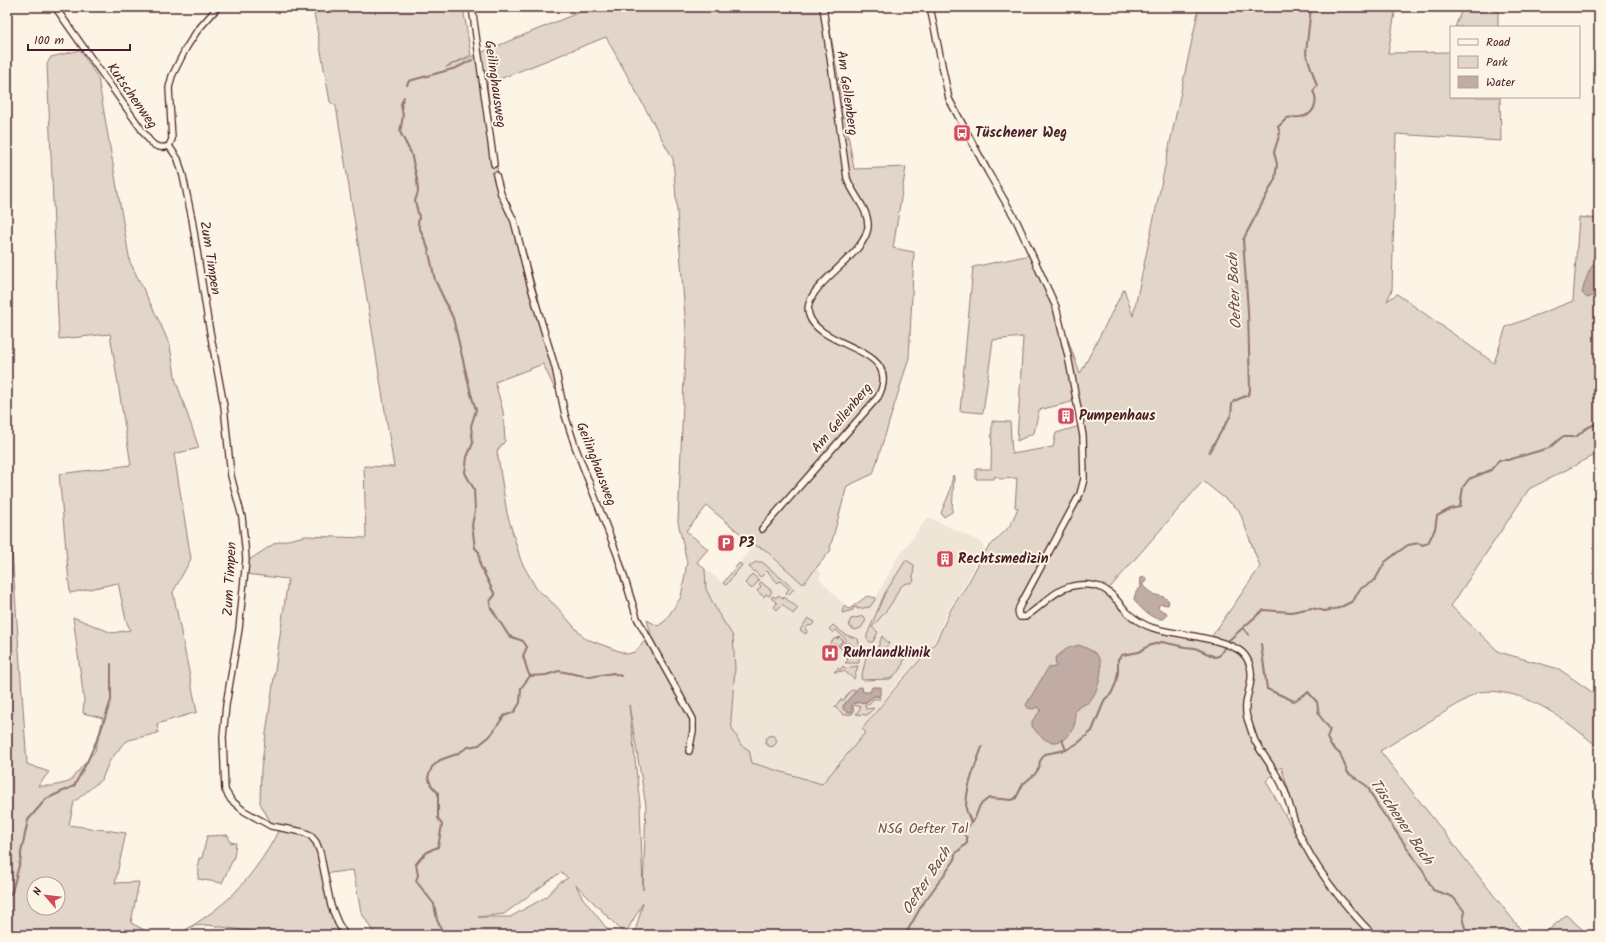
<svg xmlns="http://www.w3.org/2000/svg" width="1606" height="942" font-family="Kalam,sans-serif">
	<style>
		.built { fill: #eee5d7 }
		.green { fill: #e2d5ca; stroke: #967a7a; fill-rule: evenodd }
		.water { fill: #c0aca5; stroke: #917474 }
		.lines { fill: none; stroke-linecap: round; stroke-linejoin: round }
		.stream { stroke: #917474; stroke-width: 2 }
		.minor-casing { stroke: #4a1f2b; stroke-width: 8 }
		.minor { stroke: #fcf5e5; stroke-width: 5.5 }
		.labels { text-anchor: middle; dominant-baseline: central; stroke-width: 4; stroke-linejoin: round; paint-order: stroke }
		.street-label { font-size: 14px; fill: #4a1f2b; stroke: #fcf5e5 }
		.poi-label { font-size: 14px; font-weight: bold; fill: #4a1f2b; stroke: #fcf5e5; text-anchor: start }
		.park-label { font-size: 14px; fill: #704c53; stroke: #fcf5e5 }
		.water-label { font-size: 15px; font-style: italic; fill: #6d4950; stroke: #fcf5e5 }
	</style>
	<rect width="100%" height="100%" fill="#fcf5e5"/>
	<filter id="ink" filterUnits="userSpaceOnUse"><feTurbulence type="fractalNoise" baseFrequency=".025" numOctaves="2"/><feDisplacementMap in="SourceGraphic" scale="8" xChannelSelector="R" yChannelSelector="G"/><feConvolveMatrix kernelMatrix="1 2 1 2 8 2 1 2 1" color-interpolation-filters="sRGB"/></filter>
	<g filter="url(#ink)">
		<!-- built -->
		<path class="built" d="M928 517 981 542 984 548 965 584 947 612 936 639 930 648 901 678 862 729 866 732 822 784 752 763 749 750 741 745 732 728 731 720 735 668 718 613 706 589 705 569 723 583 754 545 764 549 803 584 816 569 822 574 820 576V579L848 609 867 596 876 598 896 560Z"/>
		<!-- green -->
		<g class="green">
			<path d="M313 7H463L471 55 446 67 592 7H826L854 169 906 167 893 248 914 252 909 358 873 474 847 486 830 548 831 550 803 584 764 549 754 545 707 506 686 531 708 549 697 562 705 569 706 589 718 613 733 636 735 668 731 720 732 728 741 745 749 750 752 763 822 784 866 732 862 729 901 681 936 642 951 609 967 585 986 550 1010 526 1018 508 1015 507 1017 478 1000 479 995 476 994 479H976V469H991L992 421 1010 422 1012 454 1053 447 1056 433 1083 425 1079 400 1039 410 1034 433 1017 441 1023 337 993 340 983 413 960 411 973 267 1035 254 1039 262 1052 294 1080 374 1124 289 1133 316 1199 7H1396L1388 53 1451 52V97H1500L1501 141 1396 134 1392 290 1387 301 1397 294 1494 363 1506 327 1573 301 1579 217 1599 219V453L1529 489 1451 606 1499 652 1559 669 1599 697V748C1566 720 1524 686 1478 692L1380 751 1525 935H1375C1347 906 1318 872 1302 834 1294 812 1289 789 1281 767L1266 781 1304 849 1370 935H634L643 903 625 934 576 885 582 897 612 935H375L361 912 353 870 323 874 335 924 342 935H276L208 925 193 926 178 935C195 924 211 914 226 901 246 883 268 853 279 829L272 825 260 803 261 769 288 579 245 574 246 562 275 543 305 536 366 538 364 466 394 467 336 106 330 102ZM606 37 673 159 686 330 678 522 687 562 681 597 665 621 658 626 647 620 651 634 635 652 627 654 584 638 556 606 536 588 521 561 507 513 497 451 505 441 503 411 495 382 543 364 555 389 562 394 556 364 520 232 499 183 487 84ZM1203 481 1239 510 1260 567 1210 639 1155 628 1133 615 1108 590ZM629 705 646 806 643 890 640 804ZM561 872 568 878 559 883 546 897 510 917H478L504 914Z"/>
			<path d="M1463 7H1498V27H1455Z"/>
			<path d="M80 50 98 78 130 262 161 325 170 346 176 381 199 448 174 454 191 559 173 592 197 712 157 724 158 733 129 740 123 744 109 762 102 779 74 802 69 825 126 833 115 883 139 882 131 923 154 935H7V480L27 764 49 772 38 786H53L69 782 95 751 103 718 83 713 84 700 73 617 112 633 130 630 126 620 118 583 70 593 59 474 131 465 110 334 59 339 47 64 51 57ZM34 884H58V908H34Z"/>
			<path d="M953 475 954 477 952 512 944 517 941 513 949 494Z"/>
			<path d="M906 560 914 565 913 578 914 581 911 583C898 582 897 596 891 604 886 612 879 619 872 627L878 632 873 642H870L867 639V635L885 593Z"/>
			<path d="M758 562H762L794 589 788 595 786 593 789 589 780 581 778 583 767 571 761 577 749 567 754 563Z"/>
			<path d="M739 563 742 565 726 585 723 583Z"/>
			<path d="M752 574 759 580 752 589 745 583Z"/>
			<path d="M761 582 772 591 769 596 766 594 764 597 757 591 761 586 759 584Z"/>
			<path d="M778 595 783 598 784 597 798 608 793 614 782 604 777 610 774 607 777 603 771 598 773 596 776 598Z"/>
			<path d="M867 596 876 598 870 607 857 609V607L853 608V610L842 613 844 606 848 609 851 608Z"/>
			<path d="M864 616 866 620 861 628 855 630 850 627 849 623 851 619Z"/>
			<path d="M808 618 815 622 811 626 809 625 805 629 807 631 806 634 800 630Z"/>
			<path d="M833 625 846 635 858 639 860 648H855L836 630 833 633 829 629Z"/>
			<path d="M882 636 889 644 884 649 877 650Z"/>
			<path d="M839 637 843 640 838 646 835 644 829 652 825 649 835 638 837 639Z"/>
			<path d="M844 641 854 650H859V663H845L848 660 846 658 849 655 839 647Z"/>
			<path d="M908 645H909L901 669 890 679 863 680 861 679 867 653C881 658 886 656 895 646L898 648 896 651 900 654Z"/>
			<path d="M843 666 845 668 858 666 854 679 844 671 834 672 838 668 840 670Z"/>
			<path d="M855 689V692L843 706 852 705 853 703 866 702 874 696H879L880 699H873L869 704H865L866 709 874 708 867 715 856 714 861 707 854 705 853 707 854 711 852 714 844 715 835 707 840 700H844L850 691Z"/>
			<circle cx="771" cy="741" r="5.5"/>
			<path d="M228 835 230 842 236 843 234 857 222 883 198 879 199 870 197 869 199 858H202L207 836Z"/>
			<path d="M1566 915 1589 935H1543Z"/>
		</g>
		<!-- water -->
		<g class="water">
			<path d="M1599 260V294L1587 298 1582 293C1584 284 1590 263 1599 260Z"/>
			<path d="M1145 577 1147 581 1143 583V586L1152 594 1164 597 1169 601 1168 605 1161 604 1158 606 1159 609 1166 612 1167 615 1164 619C1151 620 1141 609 1134 599L1136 592 1141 587 1140 580 1141 578Z"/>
			<path d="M1079 645C1086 648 1095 651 1099 658 1105 669 1097 693 1090 701 1086 705 1080 705 1077 709 1073 712 1076 719 1075 723 1073 730 1070 734 1065 738 1052 748 1040 738 1032 726V721L1041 710 1038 707 1033 709 1028 708 1026 705 1048 668 1056 667 1055 658 1068 648Z"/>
			<path d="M859 687H862L863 692H870L872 687H881V693L879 696H874L866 702 853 703 852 705V712H847L843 709V706Z"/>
		</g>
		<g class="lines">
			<!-- stream -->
			<g class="stream">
				<path d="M407 85 409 81 456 68 472 60"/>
				<path d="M404 97 401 104 403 116 400 132 411 153 417 179 418 192 415 201 419 217 418 224 428 248 435 280 453 318 471 394 476 410 471 426 473 443 467 457 465 473 474 489 475 511 472 525 475 548 479 552 480 565 495 595 490 601 491 608 509 636 523 641 527 647 523 656C526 663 526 670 530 676L521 688 520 703 514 712 504 716 490 736 479 745 468 747 457 754 440 760 432 767 428 777 431 785 438 793V818L442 825 438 847C428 850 422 855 416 864L418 875 416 881 434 904 437 920 444 935"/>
				<path d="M1209 452 1231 415 1232 404 1234 401 1248 395 1250 390 1248 311 1243 240 1275 179 1277 164 1274 152 1280 133 1278 127 1287 118C1292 117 1295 117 1300 117 1314 116 1319 102 1313 91L1317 86 1306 53 1311 7"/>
				<path d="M1243 628 1249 635"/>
				<path d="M1228 641 1263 610 1291 612 1312 608 1325 611 1339 608 1353 601 1360 589 1375 580 1385 562 1398 552 1408 545 1419 543 1422 545 1428 543 1435 529 1437 516 1450 509 1460 507 1463 487 1469 479 1491 470 1499 460H1508L1549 448 1562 437H1576L1585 429 1599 422"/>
				<path d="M1261 644 1267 689 1294 701 1308 692 1317 702 1319 715 1330 729 1327 738 1331 746 1340 754 1348 773 1367 786 1376 803 1422 869 1433 890 1453 897 1465 912 1463 921 1467 935"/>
				<path d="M530 676 546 675 559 671 590 677 613 673 621 676"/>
				<path d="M1062 740 1066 750"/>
				<path d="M971 823C970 817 966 813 966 808 966 787 975 767 982 747"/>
				<path d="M7 897 12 892 21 858V853L28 820 46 799 74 786 87 762 100 733 111 700V664"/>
				<path d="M7 906 8 910 7 911"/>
				<path d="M905 935 922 905 954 861 955 854 967 843V838L963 833 975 818 980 805 989 798 1012 800 1016 798 1023 784 1035 774 1039 768 1040 761 1045 754 1066 750 1078 743 1092 731 1105 699 1111 694 1116 683 1118 672V659L1122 655 1139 652 1148 646 1162 642 1185 647 1195 648 1215 657 1219 656 1225 647"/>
			</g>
			<defs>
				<g id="minor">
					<path d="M55 7 149 140C155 147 160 149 169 146"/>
					<path d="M472 7 494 164"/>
					<path d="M930 7 949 99 988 172 1017 222 1056 307 1068 356 1083 436 1084 479 1080 494 1021 604C1018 609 1017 612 1020 617H1025C1049 602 1056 583 1090 585 1108 586 1116 600 1127 612 1134 619 1144 625 1153 628 1175 635 1235 638 1246 657 1260 679 1241 696 1247 718 1250 726 1252 734 1255 741 1264 757 1276 771 1283 787 1290 802 1292 818 1299 833 1316 871 1344 905 1373 935"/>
					<path d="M169 146 178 159 183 176 192 219 208 321 224 406 231 476 242 517 245 546 246 560 239 629 226 705 223 737 225 790 231 800 244 811 271 826 303 832 310 835 316 842 320 852 331 906 338 923 345 935"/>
					<path d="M169 146 172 139 169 88 172 76 186 48 197 31 218 7"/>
					<path d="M496 175 501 194 514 221 530 284 555 367 565 415 575 446 617 554 637 618 693 719V731L689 751"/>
					<path d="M762 529 878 397C905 346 820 350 809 315 800 286 865 258 868 227 869 209 852 194 847 178L823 7"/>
				</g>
			</defs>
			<!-- minor casing -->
			<use href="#minor" class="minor-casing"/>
			<!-- minor -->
			<use href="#minor" class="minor"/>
		</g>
	</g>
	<!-- icons -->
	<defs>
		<symbol id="bus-square" viewBox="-11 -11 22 22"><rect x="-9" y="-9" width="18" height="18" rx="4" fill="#d1495b" stroke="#fcf5e5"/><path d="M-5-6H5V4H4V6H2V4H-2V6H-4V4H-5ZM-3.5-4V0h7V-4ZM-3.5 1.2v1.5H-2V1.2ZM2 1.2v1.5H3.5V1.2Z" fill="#fff"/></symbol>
		<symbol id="building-square" viewBox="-11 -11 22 22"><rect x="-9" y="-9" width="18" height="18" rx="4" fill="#d1495b" stroke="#fcf5e5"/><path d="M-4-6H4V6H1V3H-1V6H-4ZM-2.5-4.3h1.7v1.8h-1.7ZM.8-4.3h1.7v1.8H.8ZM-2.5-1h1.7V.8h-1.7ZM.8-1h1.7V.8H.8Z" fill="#fff"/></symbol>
		<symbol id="parking-square" viewBox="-11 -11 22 22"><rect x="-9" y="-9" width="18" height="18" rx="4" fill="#d1495b" stroke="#fcf5e5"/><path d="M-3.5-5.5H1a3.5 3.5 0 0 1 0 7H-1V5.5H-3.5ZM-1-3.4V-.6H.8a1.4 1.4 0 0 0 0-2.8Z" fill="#fff"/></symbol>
		<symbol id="hospital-square" viewBox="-11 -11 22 22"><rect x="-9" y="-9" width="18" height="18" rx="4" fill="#d1495b" stroke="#fcf5e5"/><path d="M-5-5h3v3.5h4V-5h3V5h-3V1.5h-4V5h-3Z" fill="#fff"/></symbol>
	</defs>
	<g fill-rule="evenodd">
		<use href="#bus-square" x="952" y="123" width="20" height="20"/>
		<use href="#building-square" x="1056" y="406" width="20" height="20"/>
		<use href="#parking-square" x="716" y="533" width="20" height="20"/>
		<use href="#building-square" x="935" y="549" width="20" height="20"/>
		<use href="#hospital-square" x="820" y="643" width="20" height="20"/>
	</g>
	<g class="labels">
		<!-- street labels -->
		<g class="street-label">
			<text transform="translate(495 84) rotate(82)">Geilinghausweg</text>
			<text transform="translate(847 93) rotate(82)">Am Gellenberg</text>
			<text transform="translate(132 96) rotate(55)">Kutschenweg</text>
			<text transform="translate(210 258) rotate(81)">Zum Timpen</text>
			<text transform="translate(842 418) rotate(-50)">Am Gellenberg</text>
			<text transform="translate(596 464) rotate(69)">Geilinghausweg</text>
			<text transform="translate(230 579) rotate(-87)">Zum Timpen</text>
		</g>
		<!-- poi labels -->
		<g class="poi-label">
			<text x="975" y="133">Tüschener Weg</text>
			<text x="1079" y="416">Pumpenhaus</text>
			<text x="739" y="543">P3</text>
			<text x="958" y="559">Rechtsmedizin</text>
			<text x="843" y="653">Ruhrlandklinik</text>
		</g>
		<!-- park labels -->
		<g class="park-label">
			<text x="923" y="829">NSG Oefter Tal</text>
		</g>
		<!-- water labels -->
		<g class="water-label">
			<text transform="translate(1235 291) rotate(-93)">Oefter Bach</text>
			<text transform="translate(1401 822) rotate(56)">Tüschener Bach</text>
			<text transform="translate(927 881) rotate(-57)">Oefter Bach</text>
		</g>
	</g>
	<!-- margin -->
	<rect width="1606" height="942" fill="none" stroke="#fcf5e5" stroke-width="24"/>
	<rect x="12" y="12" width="1582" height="918" fill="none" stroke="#4a1f2b" stroke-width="1.5" filter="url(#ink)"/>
	<!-- legend -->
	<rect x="1450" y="26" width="130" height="72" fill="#fcf5e5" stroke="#b59f9b"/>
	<rect x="1458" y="39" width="20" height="6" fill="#fcf5e5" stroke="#b59f9b"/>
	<text x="1486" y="46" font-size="12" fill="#4a1f2b">Road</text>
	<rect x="1458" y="56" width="20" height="12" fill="#e2d5ca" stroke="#b59f9b"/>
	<text x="1486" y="66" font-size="12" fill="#4a1f2b">Park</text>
	<rect x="1458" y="76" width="20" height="12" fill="#c0aca5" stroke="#b59f9b"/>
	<text x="1486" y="86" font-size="12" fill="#4a1f2b">Water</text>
	<!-- north arrow -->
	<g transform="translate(46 896) rotate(298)"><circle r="19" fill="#fcf5e5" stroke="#b59f9b"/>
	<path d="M0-3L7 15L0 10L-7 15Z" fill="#d1495b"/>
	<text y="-6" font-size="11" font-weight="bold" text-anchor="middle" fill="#4a1f2b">N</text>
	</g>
	<!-- scale -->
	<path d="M28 44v6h102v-6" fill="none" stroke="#4a1f2b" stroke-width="2"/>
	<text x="34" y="44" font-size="12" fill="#4a1f2b" stroke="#fcf5e5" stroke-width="3" paint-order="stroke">100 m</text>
</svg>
